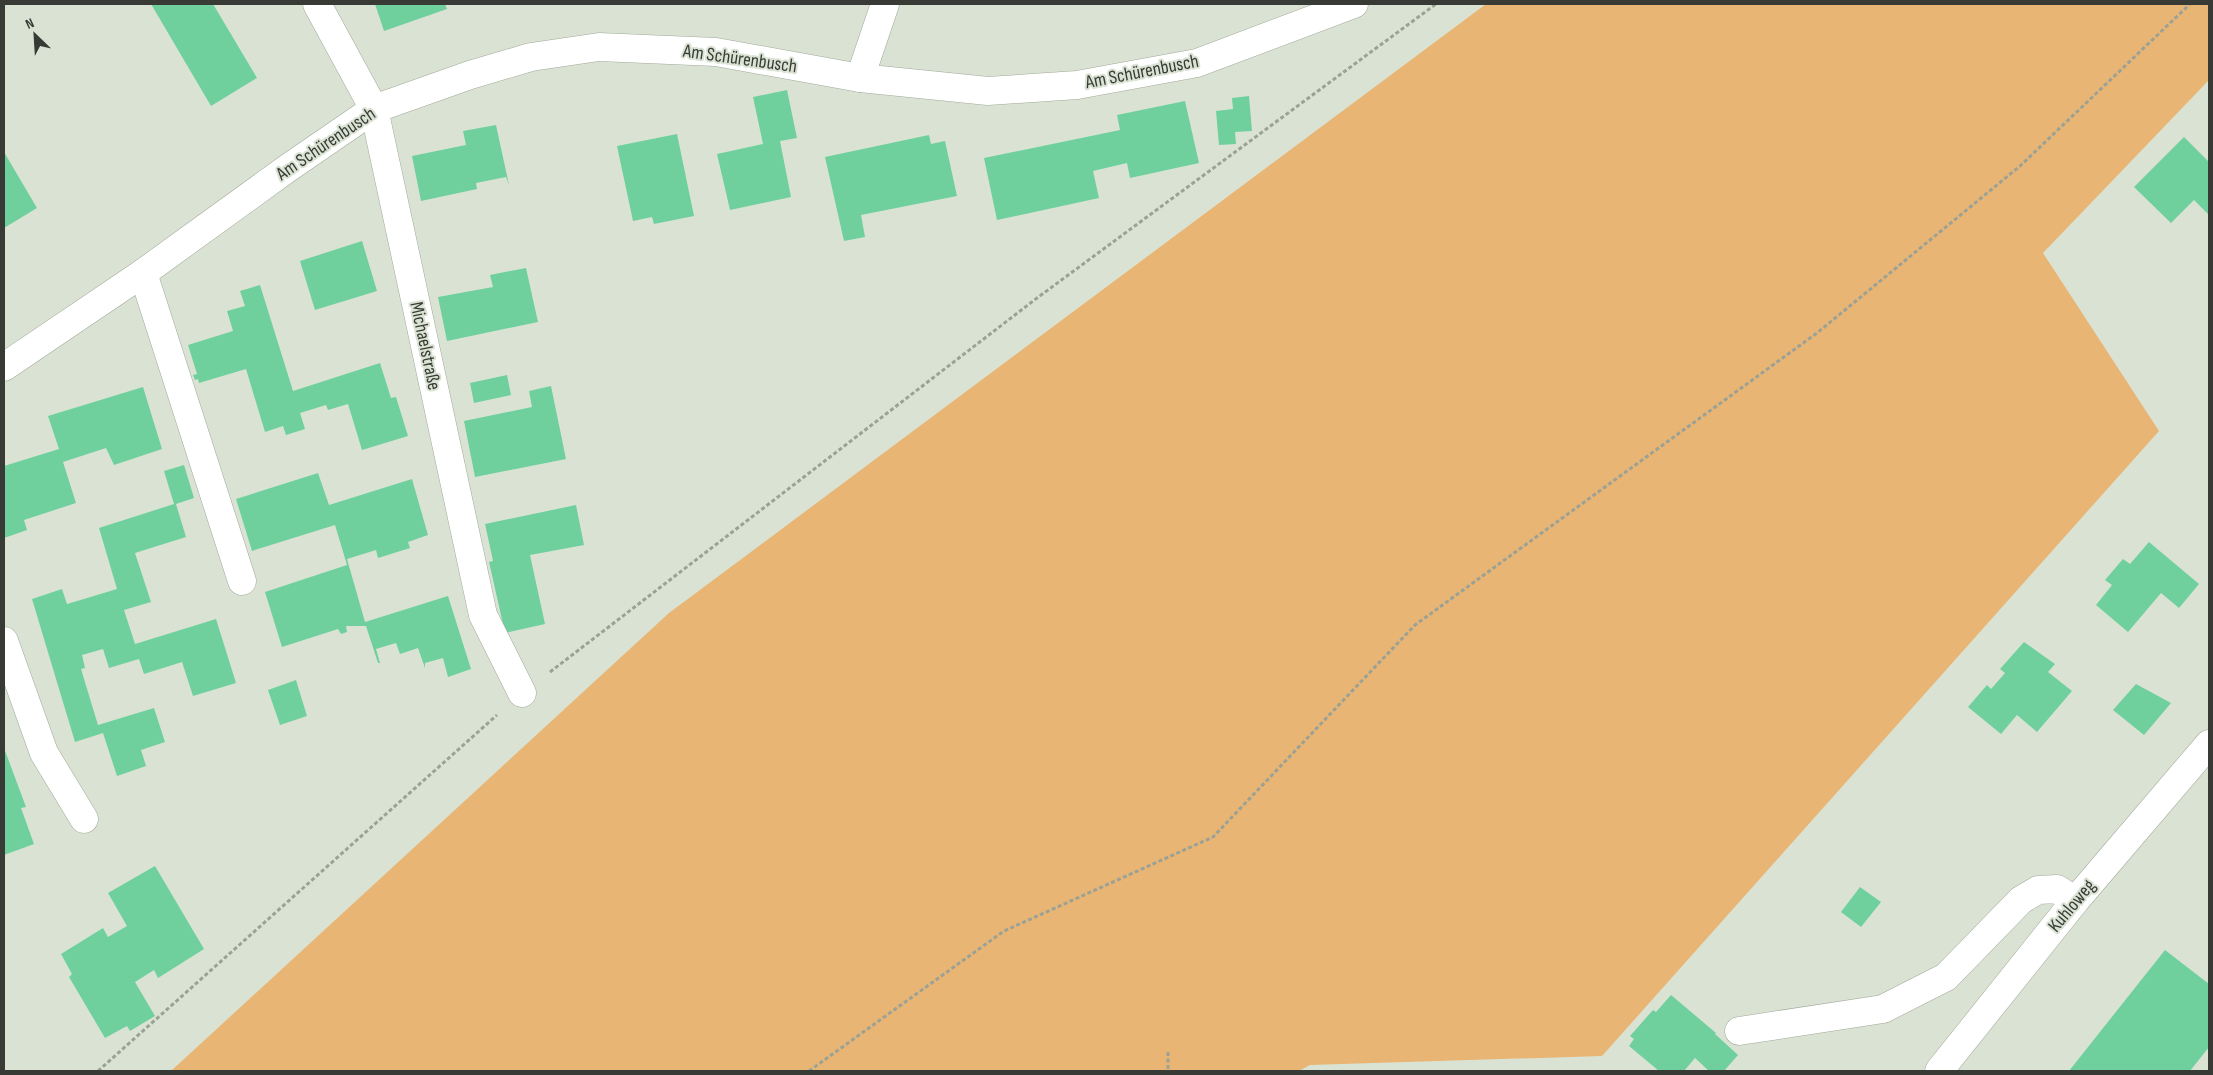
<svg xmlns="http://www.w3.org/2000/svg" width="2213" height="1075" font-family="'Sofia Sans Condensed',sans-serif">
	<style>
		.green { fill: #e8b574 }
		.building { fill: #6fd09d }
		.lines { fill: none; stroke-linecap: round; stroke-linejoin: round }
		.minor-casing { stroke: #a1a99a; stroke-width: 29 }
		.path { stroke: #9ba195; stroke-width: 3; stroke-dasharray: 4 2.5; stroke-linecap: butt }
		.minor { stroke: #fff; stroke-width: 28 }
		.labels { text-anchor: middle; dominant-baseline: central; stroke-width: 4; stroke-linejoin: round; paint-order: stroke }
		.street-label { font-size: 19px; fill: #383b35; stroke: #dae3d3 }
	</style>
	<rect width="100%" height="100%" fill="#dae3d3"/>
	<!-- green -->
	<path class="green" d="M1486 4H2209V80L2043 253 2159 431 1602 1056 1310 1065 1299 1071H171L669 613Z"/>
	<!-- building -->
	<g class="building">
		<path d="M151 4H213L257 78 211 106Z"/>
		<path d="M375 4H445L447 9 384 31Z"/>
		<path d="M787 90 797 138 780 141 791 197 730 210 717 154 763 144 753 97Z"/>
		<path d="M1249 96 1252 131 1235 132 1236 144 1219 145 1216 111 1233 109 1232 98Z"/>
		<path d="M1185 101 1199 163 1130 178 1127 163 1093 171 1099 198 997 220 984 158 1120 130 1117 115Z"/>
		<path d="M496 125 509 185 506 177 476 183 477 189 421 201 412 156 466 145 463 131Z"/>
		<path d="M677 134 694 216 654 224 652 217 633 221 617 146Z"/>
		<path d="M929 135 931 144 945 141 957 196 861 215 865 237 844 241 825 157Z"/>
		<path d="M2184 137 2209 162V215L2194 200 2171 223 2134 187Z"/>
		<path d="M4 152 37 208 4 228Z"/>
		<path d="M362 241 377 291 315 310 300 261Z"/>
		<path d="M526 268 538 322 447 341 438 297 493 287 490 275Z"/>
		<path d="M260 285 293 391 380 363 391 398 396 397 408 436 362 450 348 404 328 410 326 405 300 413 305 429 286 435 283 426 265 432 246 369 199 383 198 379 195 380 193 375 197 374 188 345 233 331 227 311 245 306 240 291Z"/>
		<path d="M507 375 511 395 474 403 470 383Z"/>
		<path d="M551 386 566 459 475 477 464 421 532 407 529 391Z"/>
		<path d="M143 387 162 449 114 465 106 448 63 462 76 503 24 520 27 530 4 538V466L59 449 48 416Z"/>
		<path d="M184 465 194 498 176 504 186 537 135 553 151 602 124 610 135 644 216 619 236 683 193 696 182 662 144 674 139 659 109 668 103 649 82 655 85 668 81 669 98 725 154 708 165 742 141 750 146 766 117 776 103 733 75 742 32 599 62 589 67 604 117 589 99 528 174 504 164 471Z"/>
		<path d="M318 473 329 505 412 479 428 535 408 542 410 548 378 558 376 550 347 559 365 622 448 596 471 669 448 677 443 658 425 663V668L418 648 400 654 396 643 376 649 380 663H378L366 626H346L347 632 341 634 338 629 282 647 265 592 347 565 335 525 252 551 236 499Z"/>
		<path d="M576 505 584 545 530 555 545 624 505 633 489 562 493 561 485 524Z"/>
		<path d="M2149 542 2199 584 2179 608 2161 593 2128 632 2096 605 2112 585 2105 580 2123 559 2130 564Z"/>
		<path d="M2024 642 2055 664 2048 672 2072 691 2037 732 2017 715 2001 734 1968 707 1987 685 1991 689 2005 673 2000 669Z"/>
		<path d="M296 680 307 716 280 725 268 690Z"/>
		<path d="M2136 684 2171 703 2144 735 2113 710Z"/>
		<path d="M4 748 26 807 21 808 34 844 4 855Z"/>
		<path d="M155 866 204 949 158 978 154 970 135 982 155 1016 130 1031 127 1026 105 1038 69 977 72 974 61 954 103 928 108 937 127 926 108 893Z"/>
		<path d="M1860 887 1881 902 1861 927 1841 912Z"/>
		<path d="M2165 950 2209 984V1047L2190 1071H2069Z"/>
		<path d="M1671 995 1716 1033 1715 1034 1738 1055 1724 1071H1709L1695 1058 1684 1071H1659L1629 1046 1634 1039 1630 1036 1653 1010 1656 1012Z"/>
	</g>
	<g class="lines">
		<defs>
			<g id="minor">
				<path d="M317 4 374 109 483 615 522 693"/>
				<path d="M860 78 885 4"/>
				<path d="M143 273 242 581"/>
				<path d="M4 367 143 273 288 168 374 109 470 75 531 57 599 47 716 52 860 78 988 91 1077 85 1197 63 1354 4"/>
				<path d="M4 641 44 753 84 819"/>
				<path d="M1739 1031 1883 1009 1946 977 2021 900 2038 890 2057 889 2075 901"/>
				<path d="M1939 1071 2075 901 2209 744"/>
			</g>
		</defs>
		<!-- minor casing -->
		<use href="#minor" class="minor-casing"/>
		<!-- path -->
		<g class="path">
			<path d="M550 672 1037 298 1436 4"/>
			<path d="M1168 1052V1071"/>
			<path d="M98 1071 497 715"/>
			<path d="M809 1071 1004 931 1213 837 1415 625 1817 333 2020 166 2190 4"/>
		</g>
		<!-- minor -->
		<use href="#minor" class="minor"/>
	</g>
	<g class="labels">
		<!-- street labels -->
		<g class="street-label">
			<text transform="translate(740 59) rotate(8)">Am Schürenbusch</text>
			<text transform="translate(1142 72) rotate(-11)">Am Schürenbusch</text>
			<text transform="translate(326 144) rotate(-34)">Am Schürenbusch</text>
			<text transform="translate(425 346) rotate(78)">Michaelstraße</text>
			<text transform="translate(2072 906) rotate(-50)">Kuhloweg</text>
		</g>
	</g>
	<!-- border -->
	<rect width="2213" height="1075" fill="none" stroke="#383b35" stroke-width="10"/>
	<!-- north arrow -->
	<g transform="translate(35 35) rotate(335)" stroke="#dae3d3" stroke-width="4" paint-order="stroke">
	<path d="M0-4L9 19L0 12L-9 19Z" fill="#383b35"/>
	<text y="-8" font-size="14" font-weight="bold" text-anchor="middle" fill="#383b35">N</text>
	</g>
</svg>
